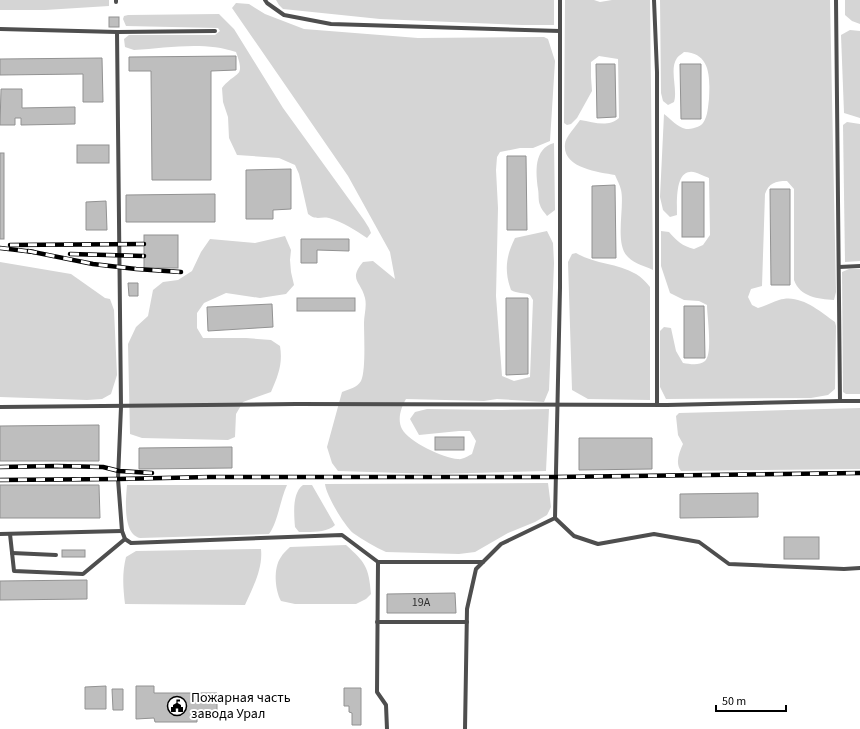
<svg xmlns="http://www.w3.org/2000/svg" width="860" height="729" font-family="'Source Sans 3',sans-serif">
	<style>
		.green { fill: #d5d5d5 }
		.building { fill: #bebebe; stroke: #929292 }
		.lines { fill: none; stroke-linecap: round; stroke-linejoin: round }
		.service { stroke: #4e4e4e; stroke-width: 4 }
		.rail-casing { stroke: #000; stroke-width: 4.5 }
		.rail { stroke: #fff; stroke-width: 3; stroke-dasharray: 9; stroke-linecap: butt }
		.labels { text-anchor: middle; dominant-baseline: central; stroke-width: 4; stroke-linejoin: round; paint-order: stroke }
		.number-label { font-size: 12px; fill: #303030 }
		.poi-label { font-size: 14px; fill: #000; stroke: #fff; text-anchor: start }
	</style>
	<rect width="100%" height="100%" fill="#fff"/>
	<!-- green -->
	<g class="green">
		<path d="M0 0H109V6L45 10H0Z"/>
		<path d="M276 0H554V25H522L380 19 283 9 279 5Z"/>
		<path d="M565 0H594L600 2 612 0H650L653 270C645 266 635 264 628 257 614 244 625 207 621 190 620 185 617 180 615 175 598 172 562 168 565 144 565 138 576 126 580 120 594 122 607 128 619 118L618 59 599 56 591 62V77L592 91 577 118 571 124 567 125 564 123Z"/>
		<path d="M660 0H830L836 292 834 300C818 299 800 297 794 280V189L787 181C775 181 769 183 765 194L762 286 751 289 748 297 752 305 758 308C766 306 772 302 779 300 799 293 820 311 835 322L836 326 835 389 828 395 811 398 666 399 660 387V331L664 327 671 328 676 351 683 363C690 364 699 366 705 361 713 354 707 316 707 305L699 301 684 300 670 293 661 266V231L669 232C677 241 682 246 694 249L703 245 710 235 709 178C703 176 695 171 690 172 675 173 677 203 677 215L670 217 663 210 660 197 664 114C671 119 677 127 686 129 692 129 700 127 703 123 708 116 708 106 709 99 710 78 711 53 684 52 682 54 678 56 677 58 669 69 678 89 674 102L668 105 663 101 661 93Z"/>
		<path d="M845 0H860V24L852 21 845 15Z"/>
		<path d="M236 3 249 4 265 14 304 29 418 38 544 37 548 39 555 61 550 141 533 148H520L500 152 497 157 496 170 498 208 496 296 502 376 514 381 530 377 533 300 530 295C524 292 517 294 511 290 504 271 506 256 515 238L547 231 553 243 554 263 549 390 544 402 497 399 484 401 406 399C401 407 397 420 402 429 409 442 443 458 458 459 462 460 468 456 472 454L476 441 470 431H459L419 435 410 419 415 412 427 409 502 410 549 409 546 471 434 474 338 471 332 463 327 447 342 392C349 389 357 388 361 381 366 371 364 335 364 323 364 315 367 306 365 298 361 281 348 280 363 262L373 261 395 279 390 252 348 176 232 8Z"/>
		<path d="M219 14 234 29 283 108 364 220 369 228 371 233 367 238C355 230 343 222 329 218 320 216 317 221 308 214L299 174 295 165 279 158 237 155 229 138 228 117 223 102 222 88C236 70 246 79 236 52 204 41 167 48 134 50L125 47 124 39 129 35H215L220 31 218 28 126 26 123 19 124 16 128 15Z"/>
		<path d="M850 30 860 31V118L844 113 841 35Z"/>
		<path d="M847 122 860 124V261L845 262 843 125Z"/>
		<path d="M554 143 555 210 547 216C545 213 541 209 540 205 538 201 539 194 538 189 536 173 533 149 554 143Z"/>
		<path d="M285 236 291 250 290 260 291 272 294 285 286 294 260 298 226 293 204 303 197 313V328L203 338H246L271 340 280 346C283 364 278 376 271 392L243 402 236 414 235 437 228 440 142 438 130 434 128 344 136 327 148 316 153 290 163 282 178 280 192 271 201 252 210 239 255 243Z"/>
		<path d="M576 253C594 264 617 263 636 274 641 277 646 282 650 287V400L588 399 572 390 568 262 572 254Z"/>
		<path d="M0 262 71 274 105 298 110 299 114 310 117 375 111 394 102 399 87 400 0 397Z"/>
		<path d="M849 269H860V394H846L843 392 842 272Z"/>
		<path d="M860 408V469L681 471C675 463 679 453 683 444L678 435 676 416 679 413Z"/>
		<path d="M548 483 551 507 547 515 535 522 508 533 475 552 459 554 386 552C375 547 363 540 353 533 344 525 326 495 325 484Z"/>
		<path d="M127 485H287C280 500 278 522 269 534L140 538C122 534 126 498 127 485Z"/>
		<path d="M303 485H312L335 525C327 533 310 532 299 532L295 527C294 514 292 493 303 485Z"/>
		<path d="M346 545C365 562 369 567 371 594L366 599 356 604H295L281 601C275 590 273 568 281 557 283 553 287 550 290 547Z"/>
		<path d="M261 549C263 569 253 587 245 605L125 604C123 587 122 573 126 557L136 551Z"/>
	</g>
	<!-- building -->
	<g class="building">
		<rect x="109" y="17" width="10" height="10"/>
		<path d="M236 56V70L211 71V180H152L151 71H129V57Z"/>
		<path d="M102 58 103 102H83V74L0 75V59Z"/>
		<path d="M596 64H615L616 117 597 118Z"/>
		<path d="M680 64H701V119H681Z"/>
		<path d="M1 89H22V108L75 107V124L21 125V118H15V125H0Z"/>
		<rect x="77" y="145" width="32" height="18"/>
		<rect x="0" y="153" width="4" height="86"/>
		<path d="M507 156H526L527 230H507Z"/>
		<path d="M291 169V209L273 210V219H246V170Z"/>
		<rect x="682" y="182" width="22" height="55"/>
		<path d="M615 185 616 258H592V186Z"/>
		<path d="M770 189H790V285H771Z"/>
		<path d="M215 194V222H126V195Z"/>
		<path d="M106 201 107 230H86V202Z"/>
		<rect x="144" y="235" width="34" height="33"/>
		<path d="M301 239H349V251L317 250V263H301Z"/>
		<path d="M128 283H138V296H129Z"/>
		<rect x="297" y="298" width="58" height="13"/>
		<path d="M506 298H528V374L506 375Z"/>
		<path d="M272 304 273 327 208 331 207 307Z"/>
		<path d="M684 306H704L705 358H684Z"/>
		<path d="M99 425V461H0V426Z"/>
		<rect x="435" y="437" width="29" height="13"/>
		<path d="M579 438H652V469L579 470Z"/>
		<path d="M232 447V468L139 469V448Z"/>
		<path d="M0 485H99L100 518H0Z"/>
		<path d="M758 493V517L680 518V494Z"/>
		<rect x="784" y="537" width="35" height="22"/>
		<rect x="62" y="550" width="23" height="7"/>
		<path d="M87 580V599L0 600V581Z"/>
		<path d="M455 593 456 613H387V594Z"/>
		<path d="M106 686V709H85V687Z"/>
		<path d="M136 686H154V693H217V718H197V722H155L154 718 136 719Z"/>
		<path d="M344 688H361V725H352V713L349 712V706H344Z"/>
		<path d="M112 689H123V710H113Z"/>
	</g>
	<g class="lines">
		<!-- service -->
		<g class="service">
			<path d="M116 0V2"/>
			<path d="M265 0 267 3 284 15 331 24 560 31"/>
			<path d="M654 0 657 72V405"/>
			<path d="M836 0 840 401H860"/>
			<path d="M0 29 117 32"/>
			<path d="M215 31 117 32 121 407 118 479 122 531 125 539 131 543 342 535 378 562 377 692 386 705 387 729"/>
			<path d="M839 267 860 266"/>
			<path d="M0 407 296 404 667 405 840 401"/>
			<path d="M555 518 574 536 598 544 654 534 699 542 729 564 844 569 860 568"/>
			<path d="M0 534 122 531"/>
			<path d="M10 534 14 571 83 574 125 539"/>
			<path d="M12 553 56 555"/>
			<path d="M378 562H483"/>
			<path d="M377 622H467"/>
			<path d="M465 729 467 609 476 569 501 544 555 518 560 288V0"/>
		</g>
		<defs>
			<g id="rail">
				<path d="M10 245 144 244"/>
				<path d="M0 248 34 252"/>
				<path d="M28 251 93 264 136 269 181 272"/>
				<path d="M70 254 144 256"/>
				<path d="M0 467 57 466 103 467 119 471 152 473"/>
				<path d="M0 480 118 479 210 477H555L860 473"/>
			</g>
		</defs>
		<!-- rail casing -->
		<use href="#rail" class="rail-casing"/>
		<!-- rail -->
		<use href="#rail" class="rail"/>
	</g>
	<!-- icons -->
	<defs>
		<symbol id="civic-ring" viewBox="-11 -11 22 22"><circle r="9.5" fill="#fff" stroke="#000" stroke-width="1.5"/><path d="M-.6-6.5H3V-4.5H.6V-3L4-1V1h2V6H-6V1h2V-1L-.6-3ZM-1.2 2.5V6h2.4V2.5Z" fill="#000"/></symbol>
	</defs>
	<g fill-rule="evenodd">
		<use href="#civic-ring" x="166" y="695" width="22" height="22"/>
	</g>
	<g class="labels">
		<!-- number labels -->
		<g class="number-label">
			<text x="421" y="602">19А</text>
		</g>
		<!-- poi labels -->
		<g class="poi-label">
			<text x="191" y="698">Пожарная часть<tspan x="191" dy="16">завода Урал</tspan></text>
		</g>
	</g>
	<!-- scale -->
	<path d="M716 705v6h70v-6" fill="none" stroke="#000000" stroke-width="2"/>
	<text x="722" y="705" font-size="12" fill="#000000" stroke="#ffffff" stroke-width="3" paint-order="stroke">50 m</text>
</svg>
